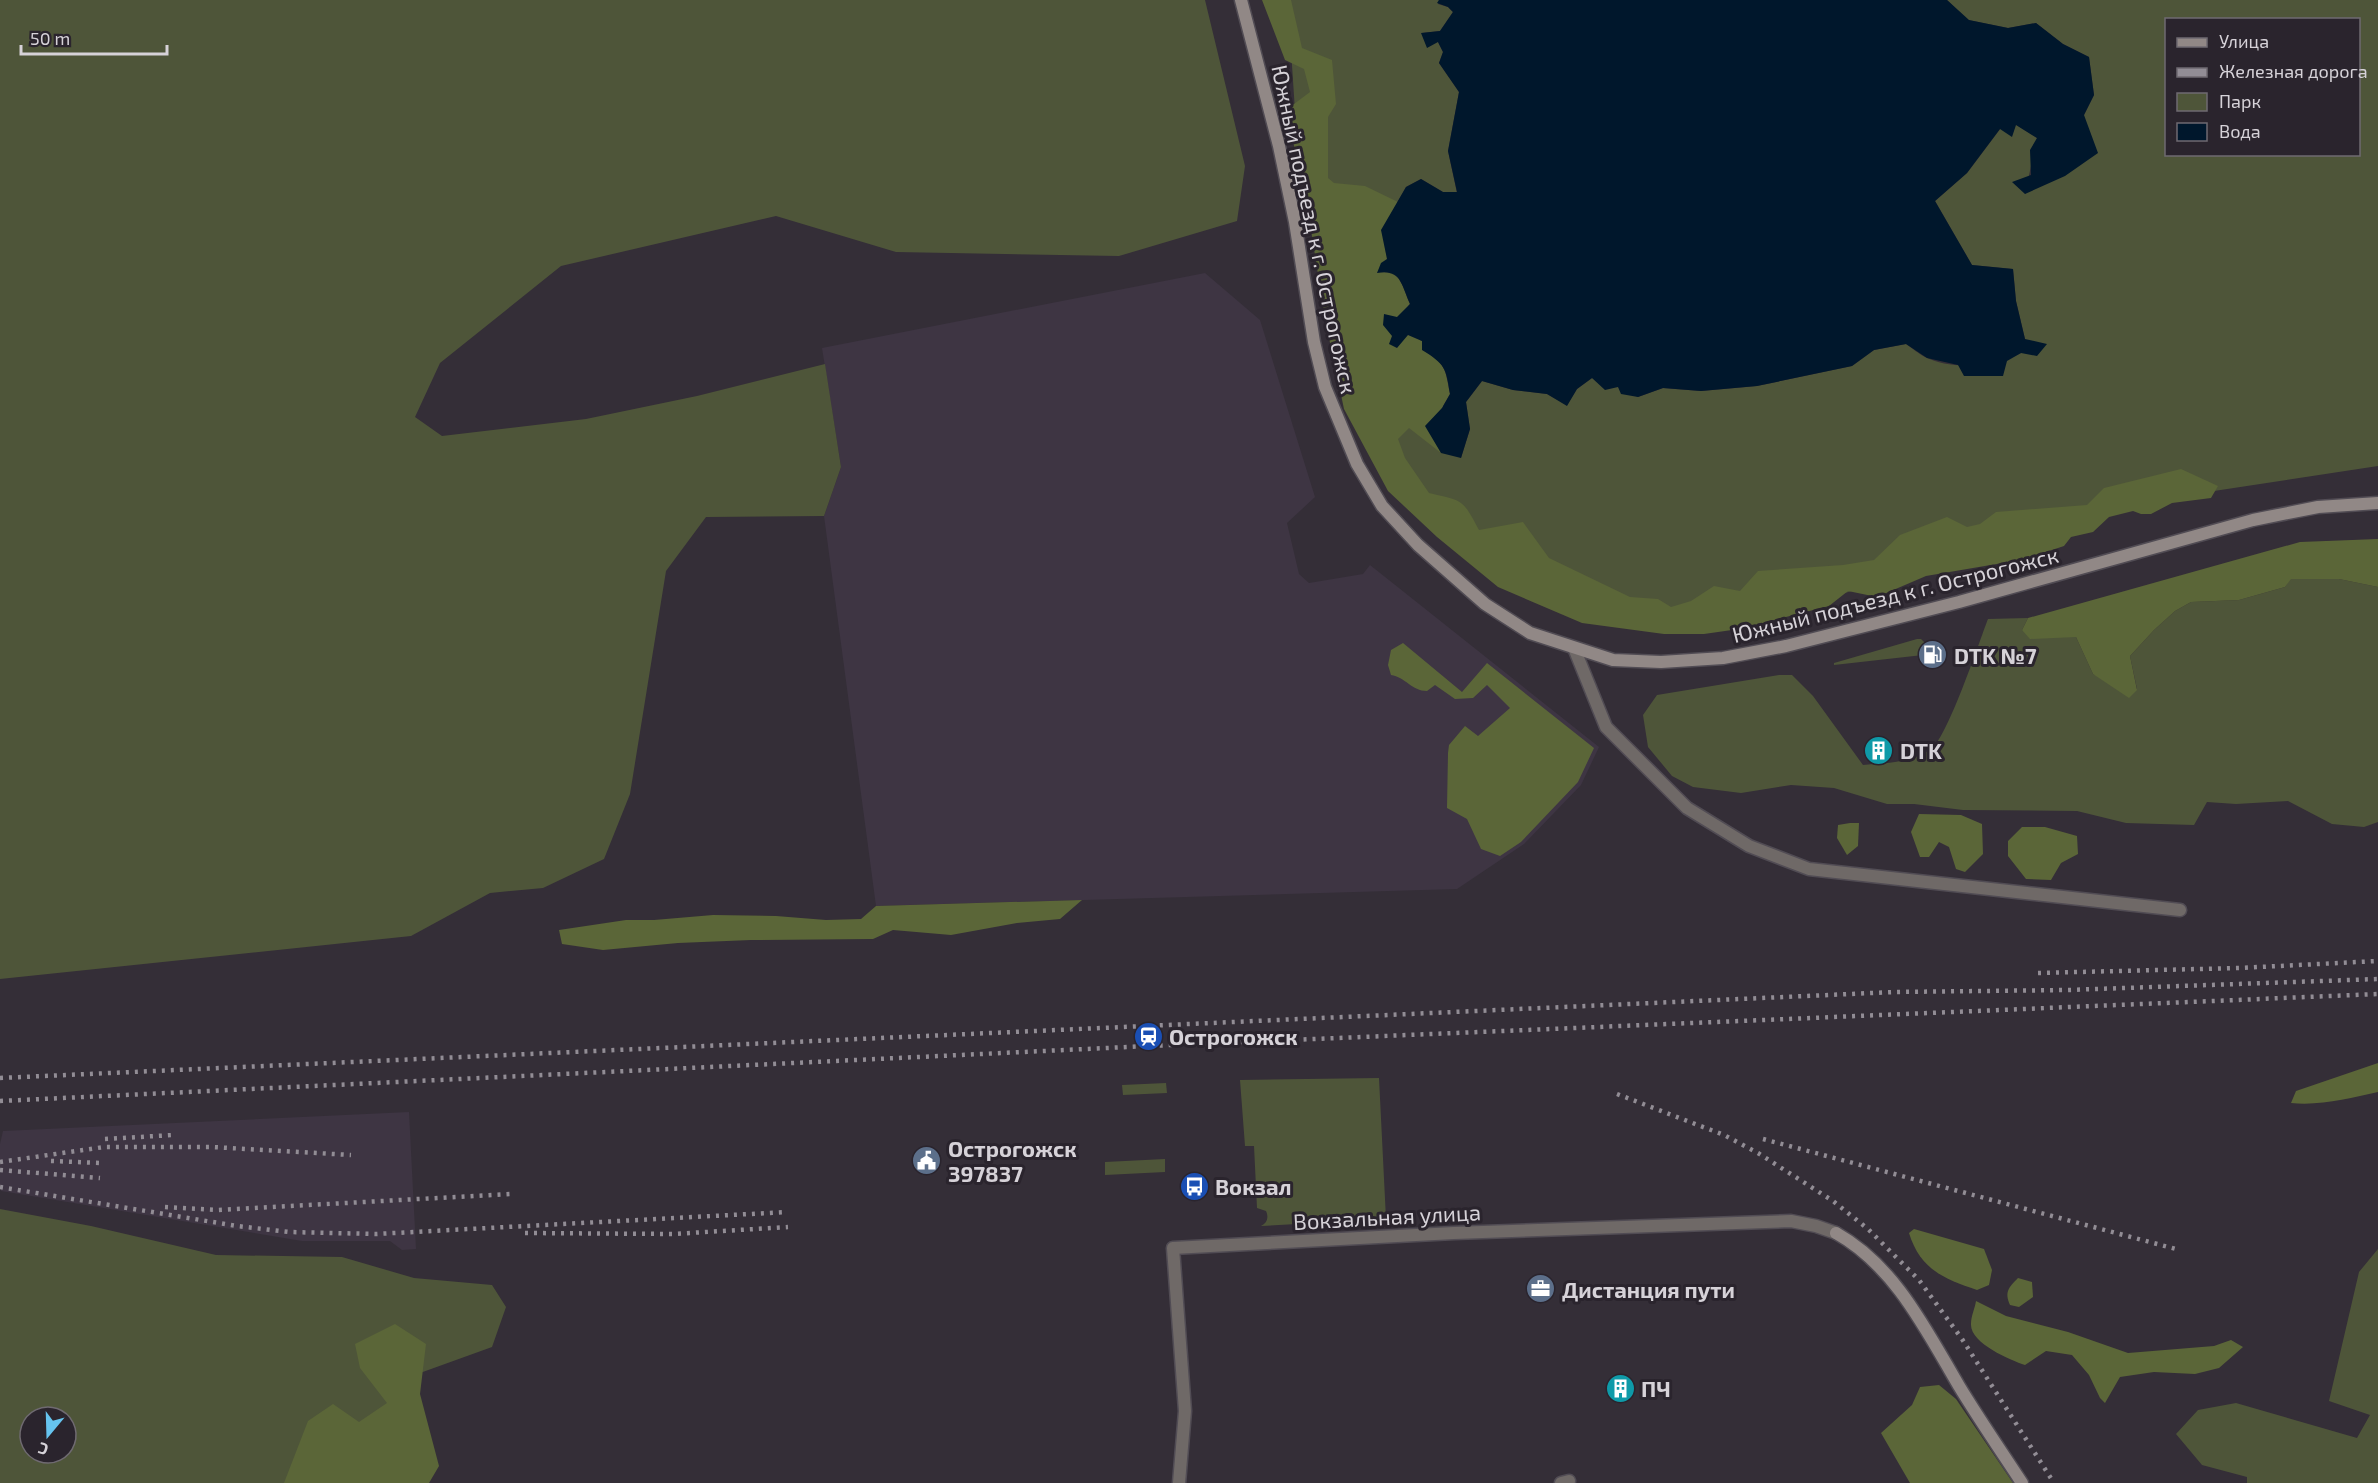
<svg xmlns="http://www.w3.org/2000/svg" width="2378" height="1483" font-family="'Exo 2',sans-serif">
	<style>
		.built { fill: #3e3543 }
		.green { fill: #4e5539; fill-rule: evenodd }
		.forest { fill: #5b6638 }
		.water { fill: #00172c }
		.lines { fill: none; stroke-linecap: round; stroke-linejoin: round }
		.street-casing { stroke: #514c54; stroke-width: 15 }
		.secondary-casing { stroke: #514c54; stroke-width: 15 }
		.street { stroke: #6f6967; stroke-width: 12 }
		.secondary { stroke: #918886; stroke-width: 12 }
		.rail { stroke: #928d95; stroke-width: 4.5; stroke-dasharray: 3 6; stroke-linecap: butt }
		.labels { text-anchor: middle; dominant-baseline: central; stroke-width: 6; stroke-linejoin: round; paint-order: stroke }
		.street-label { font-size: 22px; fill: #d6d2d8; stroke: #2a242d }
		.poi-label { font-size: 22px; font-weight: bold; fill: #d6d2d8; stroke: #2a242d; text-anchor: start }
	</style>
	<rect width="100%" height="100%" fill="#342e37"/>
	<!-- built -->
	<g class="built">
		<path d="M1205 273 1260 320 1315 497 1287 523 1299 574 1309 583 1363 574 1370 565 1599 747 1581 785 1524 844 1457 889 876 906 824 516 841 467 822 348Z"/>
		<path d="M409 1112 416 1249 402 1250 390 1241H302L1 1191 0 1185V1144L3 1131Z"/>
	</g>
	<!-- green -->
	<g class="green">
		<path d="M0 0H1205L1245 166 1237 221 1119 256 896 252 776 216 561 266 440 363 415 417 442 436 586 419 697 396 825 364 841 467 824 516 706 517 666 571 630 794 604 859 543 888 490 893 411 936 0 979Z"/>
		<path d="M1291 0H1439L1438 4 1448 7 1453 12 1440 31 1422 33 1438 42 1443 52 1439 63 1459 92 1448 151 1457 193 1443 192 1421 179 1406 187 1382 230 1461 458 1470 429 1466 402 1482 381 1513 390 1547 394 1567 405 1577 389 1592 378 1618 387 1638 397 1663 388 1701 391 1757 386 1852 366 1874 350 1906 344C1912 348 1919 354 1925 357 1953 371 1995 366 2021 353L2025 339 2016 301 2013 269 1972 265 1935 201 1967 173 2000 129 2015 124 2037 138 2025 194 2084 115 2094 95 2089 57 2063 44 2036 23 2008 28 1968 20 1947 0H2378V466L2168 498 1929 570 1797 606 1588 615 1390 479 1297 142 1289 19ZM2166 20H2358V154H2166Z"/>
		<path d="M2290 579H2339L2378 587V822L2364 827 2332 824 2288 801 2236 804 2207 802 2194 825 2126 823 2077 811 1963 810 1914 804H1887L1834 788 1791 785 1741 793 1693 787 1672 776 1648 747 1643 715 1657 695 1779 675H1792L1813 696 1863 765C1886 763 1909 763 1930 750 1947 740 1979 642 1988 619L2028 618 2022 630 2054 637H2076L2093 674 2137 689 2130 656 2154 630 2175 611 2191 602 2239 600 2285 587Z"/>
		<path d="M1917 639H1921L1927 645V653L1923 655 1834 665V663Z"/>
		<path d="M1379 1078 1386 1219 1261 1226C1267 1223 1269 1218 1266 1211L1257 1208 1254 1146H1245L1240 1080Z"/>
		<path d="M1166 1083 1167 1093 1123 1095 1122 1085Z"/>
		<path d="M1165 1159V1172L1105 1175V1162Z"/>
		<path d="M0 1209 91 1226 216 1255 342 1257 414 1278 492 1285 506 1307 492 1347 420 1373 389 1483H0ZM30 1417H66V1453H30Z"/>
		<path d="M2378 1249V1483H2247V1477L2202 1465 2176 1434 2198 1410 2236 1403 2357 1438 2370 1415 2329 1401 2359 1272Z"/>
	</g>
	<!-- forest -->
	<g class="forest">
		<path d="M1262 0H1291L1302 48 1332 60 1336 104 1328 117V178L1334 183 1365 186 1398 202 1382 230 1387 259 1377 273C1401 269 1402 285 1410 304L1397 317 1408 335 1422 341 1423 350C1446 364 1445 368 1450 394L1442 408 1426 426 1441 453 1409 428 1398 439 1405 458 1429 493C1463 501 1462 498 1479 530L1523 522 1549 558 1630 597 1658 599 1671 607 1691 601 1714 586 1740 591 1758 571 1843 565 1874 560 1900 535 1947 517 1967 527 1980 524 1996 512 2087 505 2104 488 2181 469 2218 486 2211 498 2172 503 2151 514H2141L2133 511 2109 517 2093 532 2071 537 2064 546 2058 548 2020 560 1926 576 1877 597 1848 591 1829 606 1739 629 1704 634H1664L1582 623 1498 587 1437 537 1388 491 1344 409 1325 319 1307 204 1286 110 1310 92 1304 69 1285 60Z"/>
		<path d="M2378 539V587L2339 579H2291L2285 587 2239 600 2191 602 2175 611 2154 630 2130 656 2137 690 2129 698 2093 674 2076 637 2030 639 2022 630 2028 618 2300 542Z"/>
		<path d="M1403 643 1462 692 1487 663 1594 748 1578 782 1521 842 1500 856 1481 849 1467 819 1447 808 1448 753 1449 745 1465 726 1478 736 1510 708 1487 685 1473 698 1455 699 1435 685 1427 691C1412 691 1405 677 1391 675L1388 665 1391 650Z"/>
		<path d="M1919 814 1961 815 1982 824 1983 854 1965 872 1956 869 1949 847 1939 842 1929 857H1920L1911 832Z"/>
		<path d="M1850 823H1859L1858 846 1847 855 1837 838 1838 825Z"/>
		<path d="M2022 827H2045L2077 836 2078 854 2061 863 2051 880 2026 879 2008 856V841Z"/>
		<path d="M1082 900 1060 919 1017 923 951 935 893 930 873 939 751 940 678 943 603 950 562 944 559 930 626 920H654L713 915 776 916 826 920 861 919 876 906Z"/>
		<path d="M2378 1063V1092C2350 1098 2321 1106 2291 1103L2296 1091Z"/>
		<path d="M1914 1229 1984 1249 1992 1270 1989 1285 1977 1290C1944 1279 1920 1269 1909 1233Z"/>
		<path d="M2018 1278 2032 1282 2033 1297 2019 1307 2010 1305C2004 1292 2009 1287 2018 1278Z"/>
		<path d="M1976 1301 2006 1316 2068 1332 2128 1353 2214 1346 2231 1340 2243 1347 2219 1368 2195 1374 2154 1372 2120 1377 2105 1403 2100 1398 2089 1375 2072 1355 2046 1351 2025 1365C2010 1360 1970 1343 1971 1324 1971 1316 1975 1308 1976 1301Z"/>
		<path d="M395 1324 426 1344 420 1394 439 1466 429 1483H284L308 1421 333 1404 359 1422 387 1403 360 1368 355 1344Z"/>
		<path d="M1939 1385 1956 1399 2013 1483H1910L1881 1433 1912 1405 1920 1387Z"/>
	</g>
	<!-- water -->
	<path class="water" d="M1439 0H1947L1969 20 2008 28 2036 23 2063 44 2089 57 2094 95 2084 115 2098 153 2065 176 2025 194 2012 182 2031 175 2030 150 2037 138 2016 125 2012 137 2000 129 1967 173 1935 201 1972 265 2013 269 2016 301 2025 339 2047 344 2037 356 2021 353 2007 361 2003 376H1964L1958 365 1927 358 1906 344 1874 350 1852 366 1757 386 1701 391 1663 388 1638 397 1621 394 1618 387 1605 390 1592 378 1577 389 1567 406 1547 394 1513 390 1482 381 1466 402 1470 429 1461 458 1441 453 1425 426 1442 408 1450 394C1446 368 1445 364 1422 350V341L1408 335 1397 348 1389 344 1392 336 1383 325 1384 314 1397 317 1410 304C1401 284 1401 269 1377 273L1381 263 1387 259 1381 230 1406 187 1421 179 1443 192H1457L1448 151 1459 92 1439 63 1443 52 1438 42 1427 48 1421 33 1440 31 1453 12 1448 7 1437 3Z"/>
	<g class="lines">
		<defs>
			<g id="street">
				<path d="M1574 648 1606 727 1687 808 1749 846 1809 869 2180 910"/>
				<path d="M1179 1483 1185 1411 1173 1248 1454 1233 1791 1221 1816 1226 1836 1233"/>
				<path d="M1561 1483 1569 1481"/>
			</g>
			<g id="secondary">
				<path d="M1241 0 1279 146 1295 222 1314 342 1325 387 1357 464 1382 506 1418 545 1485 604 1530 633 1613 660 1661 662 1723 658 1786 646 1959 602 2253 520 2318 507 2378 503"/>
				<path d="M1836 1233C1895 1266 1926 1330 1959 1386 1979 1419 2001 1451 2022 1483"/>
			</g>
		</defs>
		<!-- street casing -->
		<use href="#street" class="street-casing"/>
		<!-- secondary casing -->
		<use href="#secondary" class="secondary-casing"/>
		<!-- street -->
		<use href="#street" class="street"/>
		<!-- secondary -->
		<use href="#secondary" class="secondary"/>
		<!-- rail -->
		<g class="rail">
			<path d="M2038 973 2239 968 2378 961"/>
			<path d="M0 1078 1894 992 2068 990 2378 979"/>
			<path d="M1617 1094 1724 1135 1758 1153 1833 1201 1868 1229 1919 1280 1962 1339 2054 1483"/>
			<path d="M0 1101 1148 1046 2378 994"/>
			<path d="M105 1139 173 1135"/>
			<path d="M1763 1139 2176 1249"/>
			<path d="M51 1161 101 1163"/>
			<path d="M0 1162 104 1147H212L351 1155"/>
			<path d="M0 1170 100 1178"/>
			<path d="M0 1187 237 1226 289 1232 376 1234 787 1212"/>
			<path d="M165 1207 218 1210 510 1194"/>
			<path d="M525 1233 673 1234 788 1227"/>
		</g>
	</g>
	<!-- icons -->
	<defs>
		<symbol id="fuel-disc" viewBox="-11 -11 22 22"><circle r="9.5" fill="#5c6f8a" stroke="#2a242d"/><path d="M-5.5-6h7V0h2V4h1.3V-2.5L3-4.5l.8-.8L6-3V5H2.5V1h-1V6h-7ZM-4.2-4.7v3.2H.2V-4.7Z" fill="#fff"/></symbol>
		<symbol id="building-disc" viewBox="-11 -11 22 22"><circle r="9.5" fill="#0f9aa8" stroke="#2a242d"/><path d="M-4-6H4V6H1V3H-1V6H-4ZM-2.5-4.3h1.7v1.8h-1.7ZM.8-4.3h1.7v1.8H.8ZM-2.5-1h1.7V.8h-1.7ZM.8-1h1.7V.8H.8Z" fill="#fff"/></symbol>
		<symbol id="station-disc" viewBox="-11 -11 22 22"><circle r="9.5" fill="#1a4fb4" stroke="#2a242d"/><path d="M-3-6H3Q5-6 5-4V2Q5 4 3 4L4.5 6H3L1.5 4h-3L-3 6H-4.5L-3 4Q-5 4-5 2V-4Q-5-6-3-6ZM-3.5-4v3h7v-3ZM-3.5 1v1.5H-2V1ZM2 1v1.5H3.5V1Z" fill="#fff"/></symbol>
		<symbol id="civic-disc" viewBox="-11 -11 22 22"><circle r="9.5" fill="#5c6f8a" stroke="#2a242d"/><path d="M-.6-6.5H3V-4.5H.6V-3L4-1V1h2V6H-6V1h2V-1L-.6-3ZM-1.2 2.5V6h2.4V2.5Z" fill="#fff"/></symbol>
		<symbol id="bus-disc" viewBox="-11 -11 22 22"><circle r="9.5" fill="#1a4fb4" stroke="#2a242d"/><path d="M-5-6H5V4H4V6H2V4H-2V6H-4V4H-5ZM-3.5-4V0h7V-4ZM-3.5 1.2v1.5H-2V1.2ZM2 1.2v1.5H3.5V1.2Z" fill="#fff"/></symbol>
		<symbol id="office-disc" viewBox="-11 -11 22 22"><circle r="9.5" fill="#5c6f8a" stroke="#2a242d"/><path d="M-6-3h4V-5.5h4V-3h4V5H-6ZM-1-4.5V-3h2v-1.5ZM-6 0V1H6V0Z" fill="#fff"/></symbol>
	</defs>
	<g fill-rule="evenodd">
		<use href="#fuel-disc" x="1916" y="638" width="33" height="33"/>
		<use href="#building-disc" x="1862" y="734" width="33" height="33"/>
		<use href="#station-disc" x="1132" y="1020" width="33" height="33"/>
		<use href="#civic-disc" x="910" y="1144" width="33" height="33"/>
		<use href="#bus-disc" x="1178" y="1170" width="33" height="33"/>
		<use href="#office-disc" x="1524" y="1272" width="33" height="33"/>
		<use href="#building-disc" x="1604" y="1372" width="33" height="33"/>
	</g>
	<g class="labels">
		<!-- street labels -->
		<g class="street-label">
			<text transform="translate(1315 229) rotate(78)">Южный подъезд к г. Острогожск</text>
			<text transform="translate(1895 594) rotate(-14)">Южный подъезд к г. Острогожск</text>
			<text transform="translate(1387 1216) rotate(-3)">Вокзальная улица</text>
		</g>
		<!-- poi labels -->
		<g class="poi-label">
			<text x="1954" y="655">DTK №7</text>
			<text x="1900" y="750">DTK</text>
			<text x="1169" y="1036">Острогожск</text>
			<text x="948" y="1148">Острогожск<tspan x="948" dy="25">397837</tspan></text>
			<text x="1215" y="1186">Вокзал</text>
			<text x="1562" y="1289">Дистанция пути</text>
			<text x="1641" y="1388">ПЧ</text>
		</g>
	</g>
	<!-- legend -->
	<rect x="2165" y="18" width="195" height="138" fill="#2a242d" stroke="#6f6a71" stroke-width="1.5"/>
	<rect x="2177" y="38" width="30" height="9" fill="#918886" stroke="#6f6a71" stroke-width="1.5"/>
	<text x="2219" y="48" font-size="18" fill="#d6d2d8">Улица</text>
	<rect x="2177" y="68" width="30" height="9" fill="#928d95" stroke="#6f6a71" stroke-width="1.5"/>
	<text x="2219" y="78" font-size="18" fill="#d6d2d8">Железная дорога</text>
	<rect x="2177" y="93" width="30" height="18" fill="#4e5539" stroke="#6f6a71" stroke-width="1.5"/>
	<text x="2219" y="108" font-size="18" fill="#d6d2d8">Парк</text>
	<rect x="2177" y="123" width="30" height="18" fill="#00172c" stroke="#6f6a71" stroke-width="1.5"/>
	<text x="2219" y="138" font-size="18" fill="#d6d2d8">Вода</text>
	<!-- north arrow -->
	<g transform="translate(48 1435) rotate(199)"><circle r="28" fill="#2a242d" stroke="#6f6a71" stroke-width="1.5"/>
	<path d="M0-4.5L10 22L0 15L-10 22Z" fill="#66c4ef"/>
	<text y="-9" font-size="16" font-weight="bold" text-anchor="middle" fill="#d6d2d8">С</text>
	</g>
	<!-- scale -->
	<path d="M21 45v9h146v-9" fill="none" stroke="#d6d2d8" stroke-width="3"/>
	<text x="30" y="45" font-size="18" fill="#d6d2d8" stroke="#2a242d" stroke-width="4.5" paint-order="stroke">50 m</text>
</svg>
